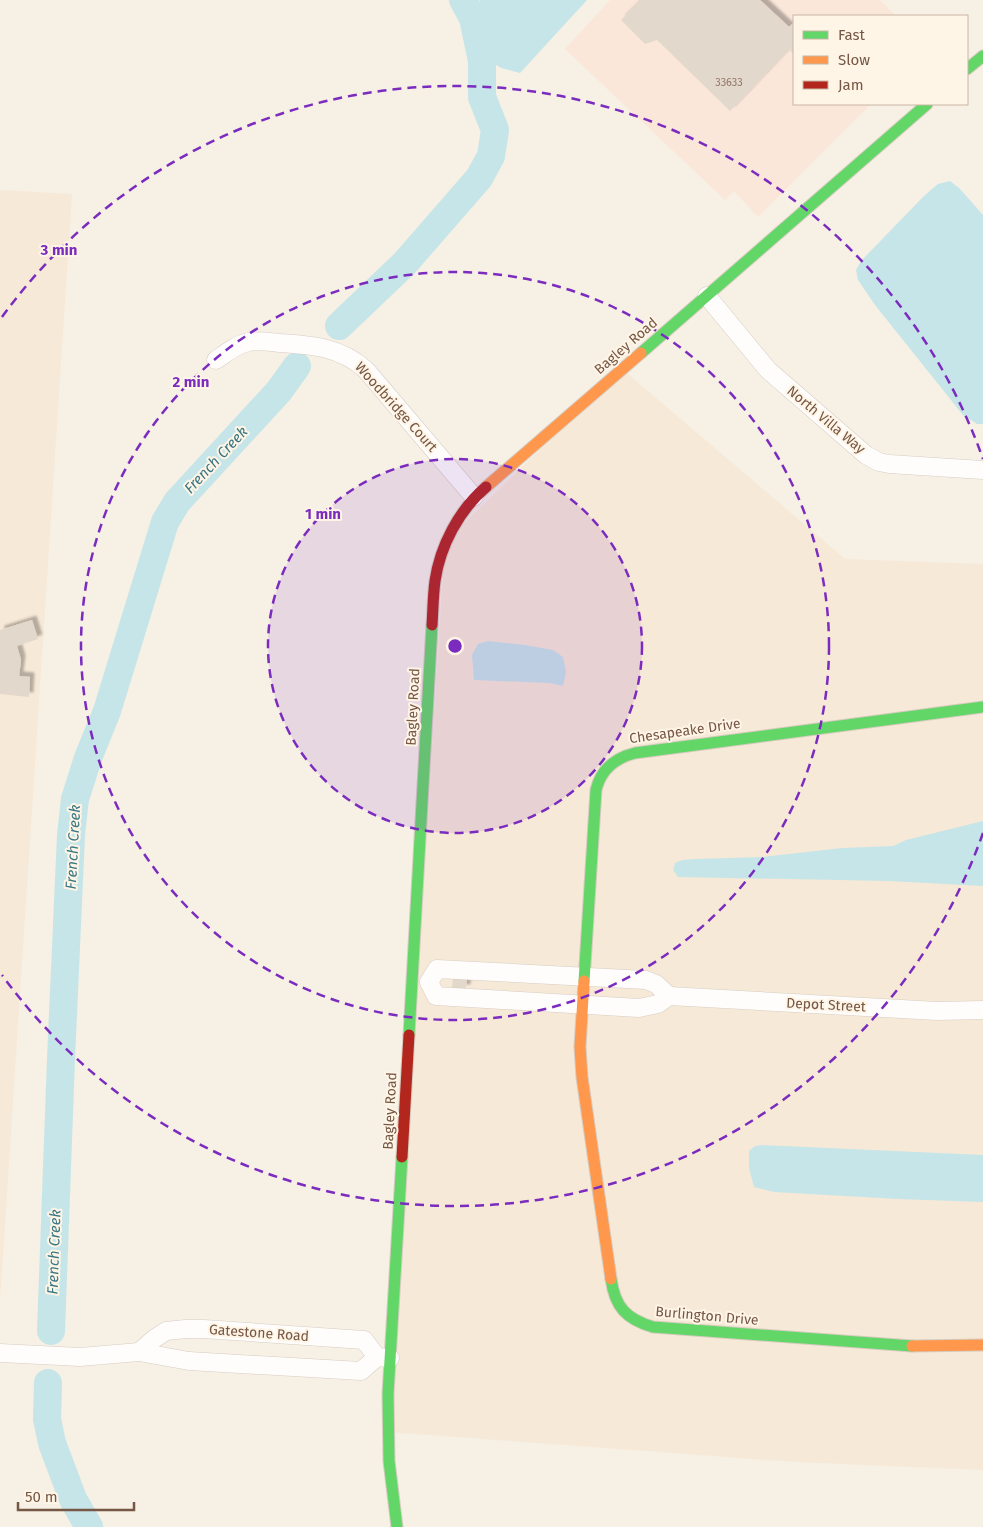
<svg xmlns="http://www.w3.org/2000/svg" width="983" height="1527" font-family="'Fira Sans',sans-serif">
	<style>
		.residential { fill: #f7e9d7 }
		.commercial { fill: #fbe7da }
		.water { fill: #c6e5e8 }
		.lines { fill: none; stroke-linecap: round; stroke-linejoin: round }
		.river { stroke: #c6e5e8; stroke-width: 28 }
		.building { fill: #e3d8cc; filter: url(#shadow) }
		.street-casing { stroke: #d8cdc3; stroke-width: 19 }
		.fast-casing { stroke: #d7ccc1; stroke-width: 13 }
		.slow-casing { stroke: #d7ccc1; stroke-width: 13 }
		.jam-casing { stroke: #d7ccc1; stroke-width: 13 }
		.street { stroke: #fefdfb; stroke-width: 18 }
		.fast { stroke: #63d668; stroke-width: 11 }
		.slow { stroke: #ff974d; stroke-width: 11 }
		.jam { stroke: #b3261e; stroke-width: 11 }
		.ring { fill: none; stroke: #7b2cbf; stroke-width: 2.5; stroke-dasharray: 9 6 }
		.labels { text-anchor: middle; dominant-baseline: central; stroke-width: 4; stroke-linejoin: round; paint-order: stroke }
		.number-label { font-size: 11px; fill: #937868 }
		.street-label { font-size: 14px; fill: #765644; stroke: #fff5e6 }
		.water-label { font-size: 15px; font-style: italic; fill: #397784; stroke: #fff5e6 }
		.centre { fill: #7b2cbf; stroke: #fff5e6; stroke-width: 2.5 }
		.ring-label { font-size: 15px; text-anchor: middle; font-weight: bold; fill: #7b2cbf; stroke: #fff5e6; stroke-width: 4; stroke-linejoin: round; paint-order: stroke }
	</style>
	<defs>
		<filter id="shadow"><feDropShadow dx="4.5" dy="-4.5" stdDeviation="1" flood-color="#0004"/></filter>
	</defs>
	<rect width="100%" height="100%" fill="#f6f0e5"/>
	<!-- residential -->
	<g class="residential">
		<path d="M0 190 72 194 0 1301Z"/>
		<path d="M622 369 845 559 983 564V1470L795 1462 388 1432 445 542Z"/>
	</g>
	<!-- commercial -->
	<path class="commercial" d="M610 0H880L896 16H794V104H871L758 217 734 191 725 200 565 49Z"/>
	<!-- water -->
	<g class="water">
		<path d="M480 0H587L520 73 501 68 486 58 478 9Z"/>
		<path d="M950 181 960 189 983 215V424H977L963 415 875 305 858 280 856 270 861 261 924 196 938 184Z"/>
		<path d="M488 641 525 645 553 650 563 657 566 672 563 686 550 683 474 680 472 655 478 644Z"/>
		<path d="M983 821V886L889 881 678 877 673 870 675 863 682 860 694 859 762 857 842 848 893 846 906 840Z"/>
		<path d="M762 1145 983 1155V1202L898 1199 774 1192 754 1187 749 1168V1151L755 1146Z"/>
	</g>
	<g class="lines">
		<!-- river -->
		<g class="river">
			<path d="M339 326 405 263 479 178 491 156 495 130 482 97V61L473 18 463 0"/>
			<path d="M51 1331 61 1059 71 835 75 799 88 758 107 711 165 522 177 502 279 391 297 366"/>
			<path d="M48 1383 47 1419 52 1443 73 1499 89 1527"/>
		</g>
	</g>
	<!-- building -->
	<g class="building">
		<path d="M641 0H760L789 27 794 22V55L789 49 730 111 657 40 645 44 621 20Z"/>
		<path d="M32 620 38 639 17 646 21 660 19 676 30 677 29 697 0 694V630Z"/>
		<path d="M453 978H467L466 989 452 988Z"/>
	</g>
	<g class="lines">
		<defs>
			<g id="street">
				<path d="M707 296 768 370 866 455 879 462 889 464 983 470"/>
				<path d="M216 360C226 353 237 344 249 342 259 340 270 342 280 343 312 345 341 347 366 370L474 497"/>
				<path d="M437 969 646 980 656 984 669 996 658 1004 639 1008 436 996 429 982Z"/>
				<path d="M669 996 937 1011 983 1010"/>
				<path d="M139 1352 154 1339 166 1331 186 1329H204L364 1340 377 1357"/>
				<path d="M0 1353 80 1357 139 1352 189 1361 361 1371 377 1357 390 1358"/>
			</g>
			<g id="fast">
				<path d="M967 69 983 56"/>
				<path d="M641 353 927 104"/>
				<path d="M584 981 596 790C601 769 615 758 635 753L983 707"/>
				<path d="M409 1035 432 625"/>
				<path d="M611 1279C615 1307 626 1319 653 1327L912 1346"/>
				<path d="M397 1527 389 1461 388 1394 402 1157"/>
			</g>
			<g id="slow">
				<path d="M486 487 641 353"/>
				<path d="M584 981 580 1047 582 1077 611 1279"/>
				<path d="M912 1346 983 1345"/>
			</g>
			<g id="jam">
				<path d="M432 625C433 610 433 596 435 581 440 546 459 510 486 487"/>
				<path d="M402 1157 409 1035"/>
			</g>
		</defs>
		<!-- street casing -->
		<use href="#street" class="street-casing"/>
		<!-- fast casing -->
		<use href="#fast" class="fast-casing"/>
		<!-- slow casing -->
		<use href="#slow" class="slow-casing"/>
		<!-- jam casing -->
		<use href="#jam" class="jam-casing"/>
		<!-- street -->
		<use href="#street" class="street"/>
		<!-- fast -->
		<use href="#fast" class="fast"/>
		<!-- slow -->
		<use href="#slow" class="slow"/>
		<!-- jam -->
		<use href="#jam" class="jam"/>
	</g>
	<!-- distance rings -->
	<circle cx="455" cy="646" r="187" fill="#7b2cbf" fill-opacity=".12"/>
	<g class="ring">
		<circle cx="455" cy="646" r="187"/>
		<circle cx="455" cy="646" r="374"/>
		<path d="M983 833A560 560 0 0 1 2 975M2 317A560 560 0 0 1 983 459"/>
	</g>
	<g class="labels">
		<!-- number labels -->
		<g class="number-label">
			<text x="729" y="82">33633</text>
		</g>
		<!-- street labels -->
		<g class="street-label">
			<text transform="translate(626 346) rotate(-41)">Bagley Road</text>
			<text transform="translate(396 407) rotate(48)">Woodbridge Court</text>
			<text transform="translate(826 420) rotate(40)">North Villa Way</text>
			<text transform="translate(413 707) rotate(-87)">Bagley Road</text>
			<text transform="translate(685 731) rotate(-8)">Chesapeake Drive</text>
			<text transform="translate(826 1005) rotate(3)">Depot Street</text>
			<text transform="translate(390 1111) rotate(-87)">Bagley Road</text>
			<text transform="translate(707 1316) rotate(5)">Burlington Drive</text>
			<text transform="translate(259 1333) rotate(4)">Gatestone Road</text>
		</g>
		<!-- water labels -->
		<g class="water-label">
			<text transform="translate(216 460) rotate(-47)">French Creek</text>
			<text transform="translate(73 847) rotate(-87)">French Creek</text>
			<text transform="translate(54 1252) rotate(-88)">French Creek</text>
		</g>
	</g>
	<circle cx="455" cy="646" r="8" class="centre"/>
	<g class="ring-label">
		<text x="59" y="255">3 min</text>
		<text x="191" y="387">2 min</text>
		<text x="323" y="519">1 min</text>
	</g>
	<!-- legend -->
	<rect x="793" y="15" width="175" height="90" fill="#fff5e6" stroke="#c8b5a5"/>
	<rect x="803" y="31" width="25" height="8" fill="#63d668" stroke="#c8b5a5"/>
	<text x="838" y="40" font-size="15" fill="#765644">Fast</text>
	<rect x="803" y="56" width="25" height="8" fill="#ff974d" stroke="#c8b5a5"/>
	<text x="838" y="65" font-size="15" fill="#765644">Slow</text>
	<rect x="803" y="81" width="25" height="8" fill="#b3261e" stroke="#c8b5a5"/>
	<text x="838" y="90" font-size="15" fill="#765644">Jam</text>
	<!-- scale -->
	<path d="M18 1502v8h116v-8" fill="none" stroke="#765644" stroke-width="2.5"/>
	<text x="25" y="1502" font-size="15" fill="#765644" stroke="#fff5e6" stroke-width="4" paint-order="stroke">50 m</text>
</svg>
